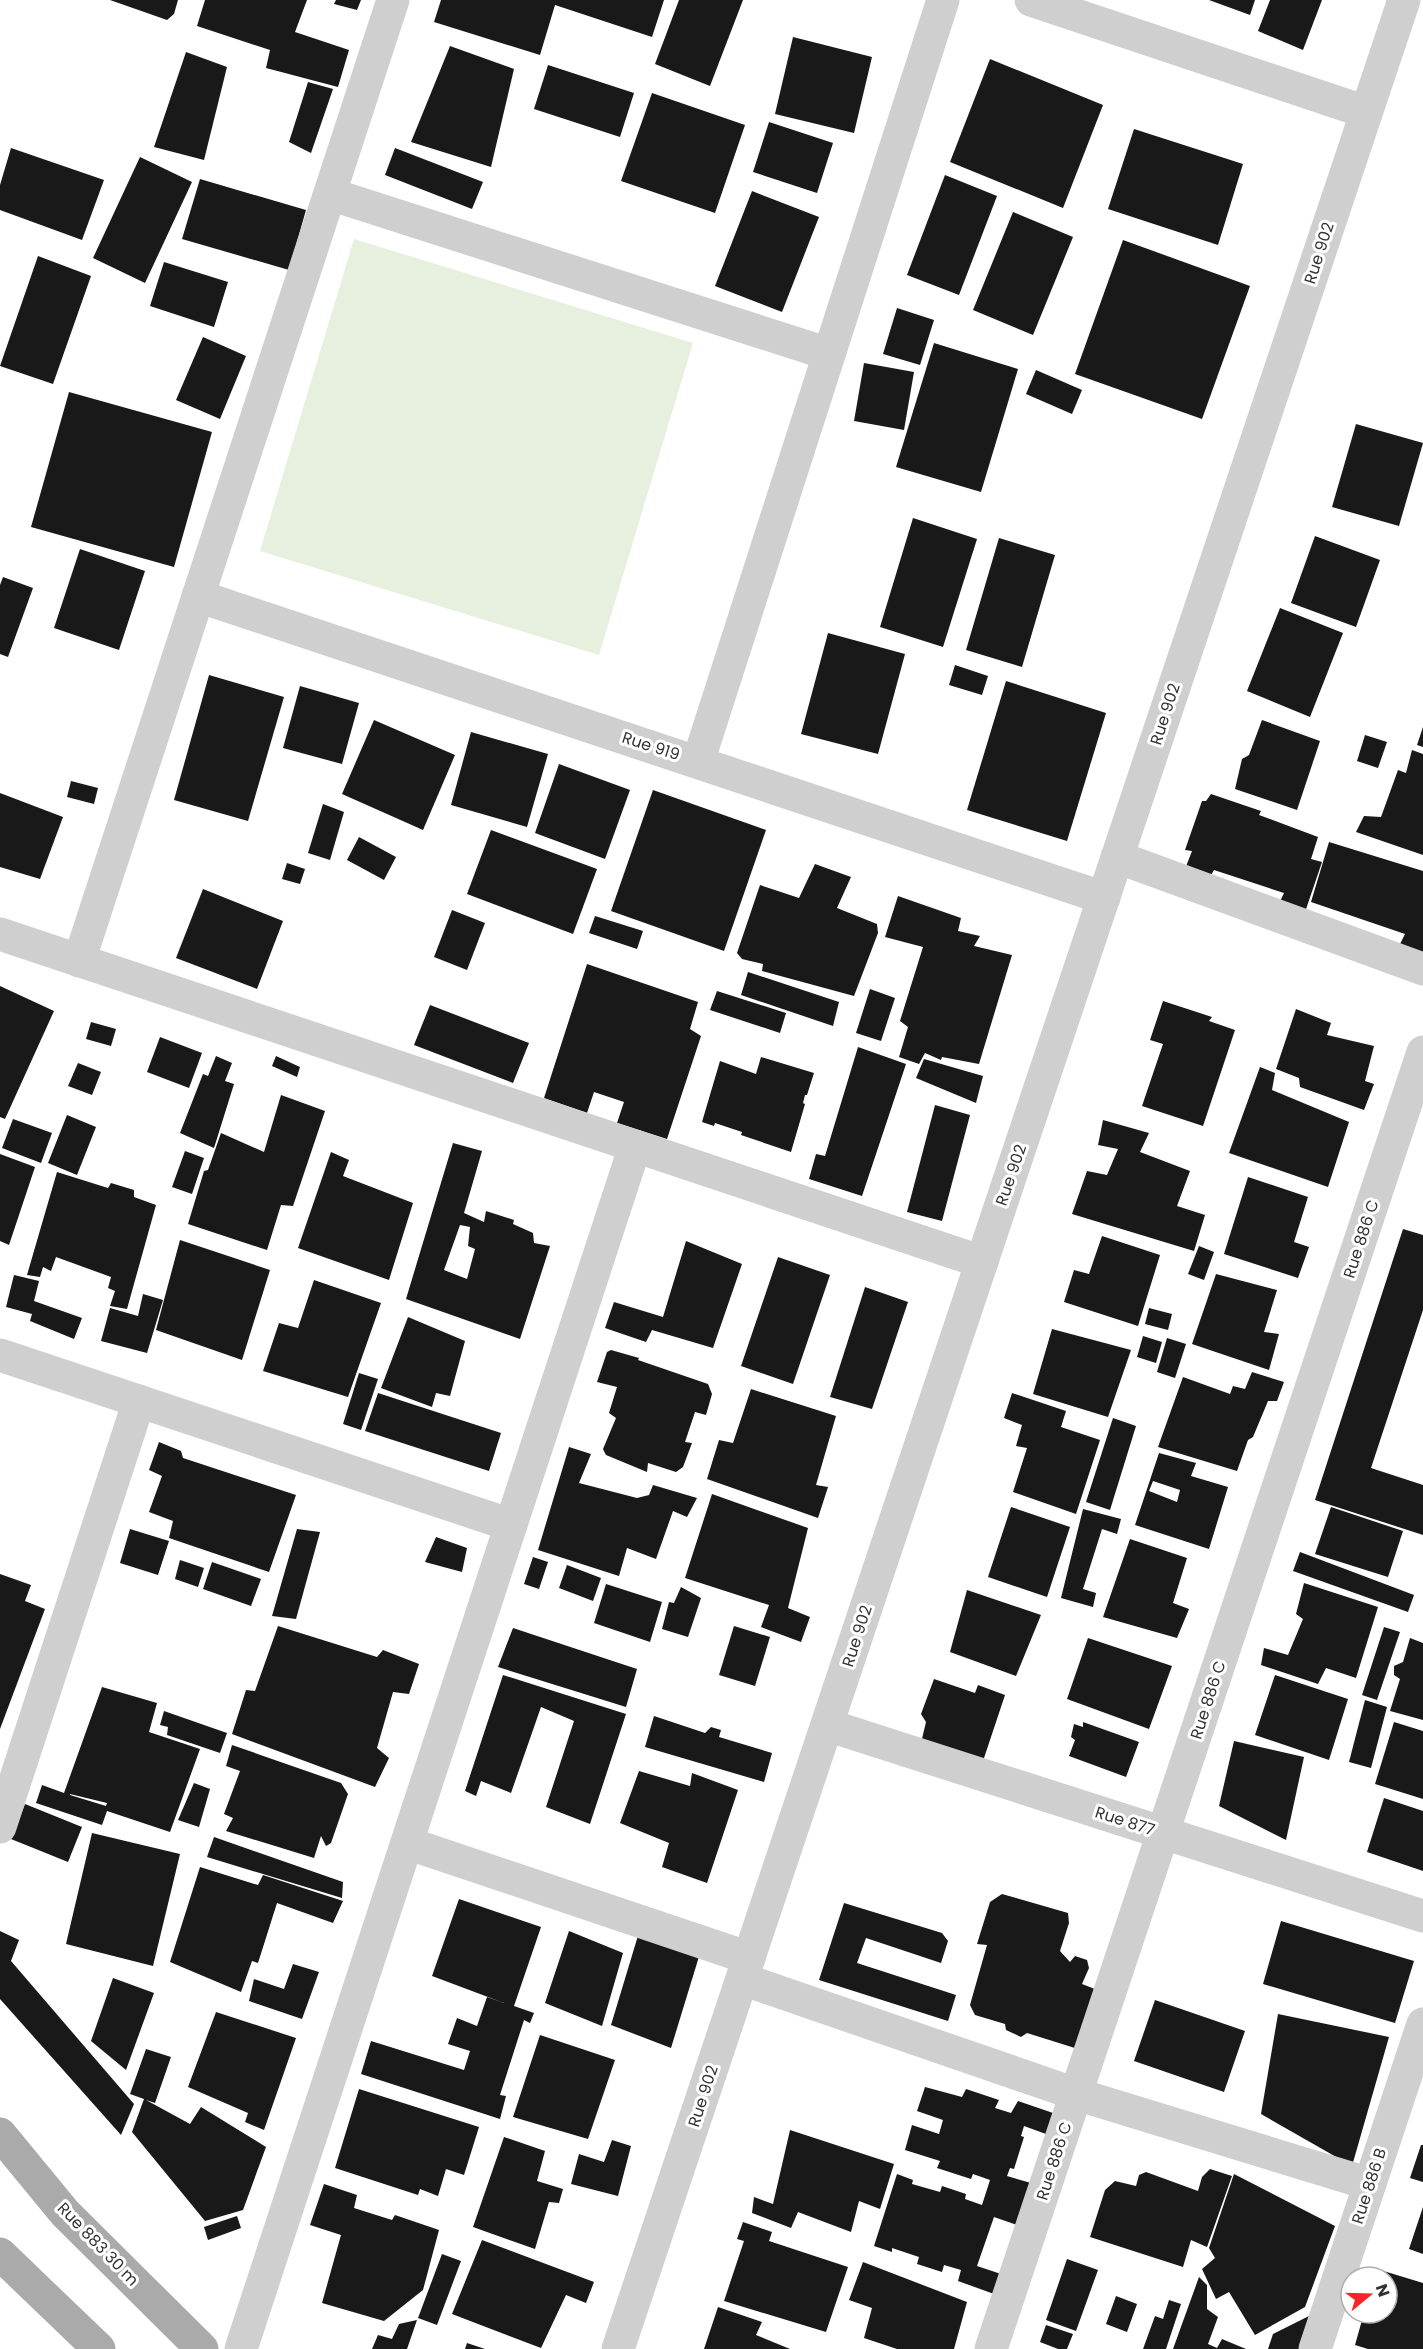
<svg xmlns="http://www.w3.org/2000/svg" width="1423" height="2349" font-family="Poppins,sans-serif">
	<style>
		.green { fill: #e7efdf }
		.building { fill: #191919; fill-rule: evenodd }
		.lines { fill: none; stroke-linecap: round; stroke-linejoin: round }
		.minor { stroke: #cfcfcf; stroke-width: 33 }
		.primary { stroke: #aaa; stroke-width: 33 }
		.labels { text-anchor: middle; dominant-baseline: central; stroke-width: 6; stroke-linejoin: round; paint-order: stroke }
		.street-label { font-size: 16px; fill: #323232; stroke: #fff }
	</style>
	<rect width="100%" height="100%" fill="#fff"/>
	<!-- green -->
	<path class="green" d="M354 239 693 343 599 655 260 551Z"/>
	<!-- building -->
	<g class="building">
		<path d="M110 0H178L174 14 167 20Z"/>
		<path d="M205 0H307L295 32 349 50 338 87 266 68 270 50 197 26Z"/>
		<path d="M336 0H361L357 10 334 4Z"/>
		<path d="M441 0H664L652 37 555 5 540 55 434 22Z"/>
		<path d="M679 0H743L710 86 655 64Z"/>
		<path d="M1209 0H1255L1250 15Z"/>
		<path d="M1270 0H1322L1303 50 1258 31Z"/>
		<path d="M793 37 872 57 854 133 775 114Z"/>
		<path d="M450 46 514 69 491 167 411 142Z"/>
		<path d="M186 52 227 67 204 160 154 147Z"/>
		<path d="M990 59 1103 105 1063 208 950 162Z"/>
		<path d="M548 65 634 93 620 137 534 109Z"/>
		<path d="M308 82 333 89 311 153 289 142Z"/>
		<path d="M652 93 745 125 715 213 621 181Z"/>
		<path d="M769 122 833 143 817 193 753 172Z"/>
		<path d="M1134 129 1243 164 1218 245 1108 209Z"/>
		<path d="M11 148 104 180 82 240 0 210V185Z"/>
		<path d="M395 148 483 182 472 209 385 175Z"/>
		<path d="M140 157 192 182 145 283 93 258Z"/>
		<path d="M945 175 997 196 959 295 907 275Z"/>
		<path d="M200 179 306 210 289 270 182 239Z"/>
		<path d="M752 191 819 217 782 312 715 286Z"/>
		<path d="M1013 212 1073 237 1033 335 973 310Z"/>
		<path d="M1123 240 1250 286 1202 419 1075 374Z"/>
		<path d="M38 256 91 276 53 384 0 366Z"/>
		<path d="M164 262 228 282 214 327 150 306Z"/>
		<path d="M897 308 934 320 920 365 883 354Z"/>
		<path d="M203 337 246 356 220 419 176 400Z"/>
		<path d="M934 343 1018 369 981 492 896 467Z"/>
		<path d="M864 363 914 372 904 430 854 421Z"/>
		<path d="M1036 370 1082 390 1072 414 1026 394Z"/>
		<path d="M69 392 212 432 174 567 31 527Z"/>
		<path d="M1356 424 1423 443 1399 526 1332 507Z"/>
		<path d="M913 518 977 539 943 647 880 627Z"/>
		<path d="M1315 536 1380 560 1356 627 1291 603Z"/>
		<path d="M999 538 1055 555 1022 667 966 650Z"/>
		<path d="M80 549 145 571 119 650 54 628Z"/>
		<path d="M3 577 33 588 8 657 0 654V585Z"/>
		<path d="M1280 608 1343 633 1310 717 1247 691Z"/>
		<path d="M828 633 905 654 878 754 801 734Z"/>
		<path d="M955 665 988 676 982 695 949 685Z"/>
		<path d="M209 675 284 697 248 821 174 800Z"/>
		<path d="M1006 681 1106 713 1067 841 967 810Z"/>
		<path d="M300 686 359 703 342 764 283 748Z"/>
		<path d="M374 720 455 755 423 830 342 794Z"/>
		<path d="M1262 720 1320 741 1297 810 1235 789 1242 759 1249 755Z"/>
		<path d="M1423 727V747L1417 745Z"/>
		<path d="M471 732 548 754 527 827 451 805Z"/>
		<path d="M1365 735 1387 742 1378 768 1357 761Z"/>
		<path d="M1412 750 1423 754V855L1356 832 1364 816 1381 817 1398 770 1406 773Z"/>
		<path d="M559 764 630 790 605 859 535 833Z"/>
		<path d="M71 781 98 788 94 804 67 797Z"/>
		<path d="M653 790 766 830 724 951 611 911Z"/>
		<path d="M0 793 63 817 40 879 0 867Z"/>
		<path d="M1211 794 1261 811 1259 815 1318 837 1311 859 1322 862 1303 918 1276 910 1284 893 1214 870 1210 877 1185 869 1192 851 1185 850 1202 801H1206Z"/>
		<path d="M323 804 344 812 330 860 308 853Z"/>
		<path d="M491 830 597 869 573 934 467 894Z"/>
		<path d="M359 837 396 857 384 880 347 860Z"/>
		<path d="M1329 842 1423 871V956L1398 948 1405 934 1311 902Z"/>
		<path d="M287 863 305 869 300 884 282 879Z"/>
		<path d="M815 864 851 877 837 908 877 924 878 933 854 996 762 971 763 964 742 959 737 953 760 885 799 898Z"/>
		<path d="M203 889 283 921 257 989 176 958Z"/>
		<path d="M898 896 961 918 958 931 980 936 974 946 1012 955 979 1064 942 1057 941 1060 925 1053 919 1064 899 1057 908 1027 900 1021 923 947 885 937Z"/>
		<path d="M452 910 485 923 467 970 434 957Z"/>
		<path d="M595 916 643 931 637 949 589 933Z"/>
		<path d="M587 964 698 1002 690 1029 701 1036 667 1139 617 1123 624 1102 594 1092 587 1113 544 1098Z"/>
		<path d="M748 972 839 1002 833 1026 741 995Z"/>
		<path d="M0 986 54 1011 5 1119 0 1117Z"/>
		<path d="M870 989 895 998 881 1041 856 1033Z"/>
		<path d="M717 991 786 1013 780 1033 710 1010Z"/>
		<path d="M1163 1001 1212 1017 1209 1021 1235 1030 1203 1126 1142 1106 1163 1044 1150 1040Z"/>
		<path d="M430 1005 529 1043 513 1083 414 1045Z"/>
		<path d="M1296 1009 1331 1023 1327 1035 1374 1046 1365 1081 1374 1084 1364 1110 1300 1087 1299 1078 1276 1069Z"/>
		<path d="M91 1022 116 1029 111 1046 86 1039Z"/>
		<path d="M160 1037 202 1053 189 1088 147 1072Z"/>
		<path d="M858 1047 906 1064 862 1196 809 1179 816 1154 825 1156Z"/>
		<path d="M216 1056 232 1063 225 1081 234 1084 214 1148 180 1133 203 1074 208 1076Z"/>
		<path d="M276 1056 300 1067 297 1077 272 1066Z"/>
		<path d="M761 1057 814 1073 807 1095H805L803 1103 805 1104 791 1152 741 1135 742 1132 715 1123 714 1126 702 1122 720 1061 756 1074Z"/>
		<path d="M924 1059 983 1076 976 1103 916 1078Z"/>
		<path d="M78 1063 101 1072 92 1095 68 1086Z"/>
		<path d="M1260 1067 1275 1073 1272 1090 1349 1122 1328 1187 1229 1153Z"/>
		<path d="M281 1095 325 1111 293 1206 281 1205 267 1250 188 1224 204 1171 208 1170 221 1133 264 1152Z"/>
		<path d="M935 1105 970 1115 942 1221 907 1212Z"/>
		<path d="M67 1115 96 1127 77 1175 48 1163Z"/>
		<path d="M13 1119 52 1133 41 1163 2 1148Z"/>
		<path d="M1103 1120 1149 1133 1140 1152 1190 1171 1177 1206 1205 1215 1194 1251 1072 1214 1087 1171 1107 1175 1118 1149 1098 1145Z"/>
		<path d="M453 1143 482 1151 464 1213 484 1222 486 1211 514 1220 513 1224 533 1233 534 1243 550 1246 520 1339 406 1299ZM460 1225 470 1227 468 1246 475 1249 467 1279 444 1270Z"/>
		<path d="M185 1151 204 1158 192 1194 172 1187Z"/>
		<path d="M331 1152 349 1160 343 1176 413 1203 389 1280 298 1248Z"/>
		<path d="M0 1154 35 1167 9 1245 0 1241Z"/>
		<path d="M57 1172 108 1188 111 1183 134 1190V1197L156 1205 127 1309 110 1306 115 1291 108 1288 111 1277 56 1257 51 1271 43 1267 40 1277 27 1275Z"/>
		<path d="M1248 1177 1308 1197 1294 1242 1309 1247 1298 1278 1224 1254Z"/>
		<path d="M1403 1229 1423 1235V1310L1371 1468 1423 1485V1535L1315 1500Z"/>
		<path d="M1102 1236 1160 1255 1138 1326 1064 1302 1074 1270 1089 1274Z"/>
		<path d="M180 1240 270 1270 242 1360 156 1330Z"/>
		<path d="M686 1241 742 1264 713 1348 652 1330 646 1342 605 1328 614 1302 663 1317Z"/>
		<path d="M1199 1246 1214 1252 1204 1280 1188 1274Z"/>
		<path d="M778 1257 830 1275 793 1384 741 1366Z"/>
		<path d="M1216 1274 1277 1290 1264 1332 1279 1334 1269 1370 1192 1344Z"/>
		<path d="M14 1275 39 1281 34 1301 82 1318 74 1339 30 1321 32 1314 6 1307Z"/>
		<path d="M314 1280 381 1303 348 1397 263 1371 279 1323 298 1328Z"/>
		<path d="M865 1287 908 1302 872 1409 830 1397Z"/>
		<path d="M143 1294 163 1300 147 1353 101 1341 110 1308 138 1316Z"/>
		<path d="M1149 1308 1172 1314 1168 1330 1145 1324Z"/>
		<path d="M408 1317 465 1341 450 1396 436 1393 432 1407 381 1388Z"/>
		<path d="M1052 1329 1131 1350 1108 1417 1033 1394Z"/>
		<path d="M1143 1336 1162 1342 1156 1363 1137 1357Z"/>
		<path d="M1167 1338 1186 1344 1175 1378 1157 1372Z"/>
		<path d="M611 1350 639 1358 638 1360 708 1384 712 1394 706 1415 695 1412 685 1442 692 1443 683 1467 676 1472 648 1463 647 1472 606 1455 603 1449 616 1418 609 1413 617 1387 597 1382 607 1352Z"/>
		<path d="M1252 1372 1284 1382 1277 1401H1268L1253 1437 1248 1440 1237 1471 1158 1447 1183 1377 1230 1394 1233 1386 1245 1389Z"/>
		<path d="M359 1373 378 1379 361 1430 343 1424Z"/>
		<path d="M751 1389 836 1416 816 1485 828 1487 818 1518 707 1479 719 1440 733 1443Z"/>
		<path d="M378 1393 501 1433 489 1471 365 1431Z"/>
		<path d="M1012 1393 1066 1411 1061 1427 1100 1440 1076 1514 1013 1492 1027 1448 1016 1446 1022 1425 1004 1418Z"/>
		<path d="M1113 1418 1136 1426 1110 1510 1086 1502Z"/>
		<path d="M159 1442 181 1451 183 1458 296 1495 269 1572 169 1538 173 1521 149 1512 162 1476 149 1470Z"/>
		<path d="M569 1447 591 1454 579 1483 637 1498 649 1495 653 1485 697 1498 687 1517 673 1511 656 1559 627 1548 619 1576 538 1550Z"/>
		<path d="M1159 1453 1196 1463 1191 1476 1228 1487 1209 1549 1135 1525ZM1153 1481 1180 1490 1177 1502 1149 1491Z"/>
		<path d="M712 1494 808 1528 788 1608 810 1617 801 1642 761 1627 769 1605 685 1578Z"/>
		<path d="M1011 1507 1070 1527 1047 1597 988 1577Z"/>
		<path d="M1331 1507 1403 1531 1388 1577 1315 1554Z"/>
		<path d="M1083 1509 1121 1519 1117 1534 1102 1529 1083 1589 1096 1593 1093 1607 1061 1598Z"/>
		<path d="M130 1529 169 1541 158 1575 120 1563Z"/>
		<path d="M297 1529 320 1532 296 1619 272 1616Z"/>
		<path d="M436 1537 467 1548 462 1572 425 1562Z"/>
		<path d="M1130 1539 1187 1558 1173 1603 1189 1609 1177 1638 1103 1617Z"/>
		<path d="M1300 1552 1414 1595 1408 1612 1293 1571Z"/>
		<path d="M533 1557 548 1562 539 1589 524 1584Z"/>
		<path d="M180 1560 204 1568 198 1587 175 1579Z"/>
		<path d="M212 1562 261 1579 251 1606 203 1589Z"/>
		<path d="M567 1565 601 1578 593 1601 559 1588Z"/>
		<path d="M0 1574 31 1585 25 1601 45 1609 0 1729Z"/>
		<path d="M1304 1583 1378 1607 1356 1678 1326 1668 1318 1684 1261 1665 1264 1648 1288 1655 1303 1619 1296 1614Z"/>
		<path d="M606 1584 662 1602 650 1642 594 1623Z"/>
		<path d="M681 1587 701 1598 688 1637 662 1629 669 1602 674 1603Z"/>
		<path d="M967 1590 1041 1615 1016 1676 950 1652Z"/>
		<path d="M278 1626 377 1657 383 1650 419 1664 409 1694 393 1692 377 1748 389 1758 375 1787 232 1734 246 1690 255 1691Z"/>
		<path d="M734 1626 770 1637 755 1686 719 1675Z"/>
		<path d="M1384 1627 1400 1632 1377 1700 1362 1695Z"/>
		<path d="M513 1628 637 1669 626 1707 498 1667Z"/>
		<path d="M1088 1638 1172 1666 1149 1729 1067 1699Z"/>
		<path d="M1410 1638 1423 1643V1720L1390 1711 1400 1679 1394 1675V1666L1403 1662Z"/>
		<path d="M503 1675 626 1714 590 1824 546 1807 574 1721 541 1707 511 1793 481 1781 476 1796 465 1791Z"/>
		<path d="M1275 1675 1348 1699 1329 1760 1255 1735Z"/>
		<path d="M934 1679 975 1693 978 1685 1005 1695 982 1764 921 1743 926 1722 921 1714Z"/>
		<path d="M102 1687 157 1703 149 1732 200 1749 170 1832 107 1811 102 1825 36 1803 42 1785 64 1793ZM70 1794 107 1803 106 1806 70 1795Z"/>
		<path d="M1365 1700 1387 1707 1371 1768 1349 1762Z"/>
		<path d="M164 1711 227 1733 220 1753 167 1735 168 1727 160 1725Z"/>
		<path d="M654 1716 705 1733 711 1727 721 1730 719 1737 772 1753 764 1782 645 1747Z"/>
		<path d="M1083 1722 1139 1742 1126 1777 1069 1756 1075 1740 1071 1737 1074 1724 1083 1727Z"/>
		<path d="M1394 1722 1423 1731V1799L1375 1784Z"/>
		<path d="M1234 1741 1304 1757 1286 1840 1219 1806Z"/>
		<path d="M232 1745 341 1783 348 1794 331 1843 326 1846 321 1836 314 1858 226 1831 233 1818 224 1814 240 1771 226 1766Z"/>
		<path d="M639 1771 690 1786 692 1773 738 1790 707 1883 662 1867 669 1843 620 1823Z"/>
		<path d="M194 1783 210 1789 199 1827 178 1820Z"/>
		<path d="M1384 1798 1423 1811V1871L1367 1852Z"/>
		<path d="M25 1804 82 1827 68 1862 11 1839Z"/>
		<path d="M92 1833 180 1854 153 1966 66 1944Z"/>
		<path d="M214 1837 343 1882 342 1898 207 1857Z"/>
		<path d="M200 1867 258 1885 263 1875 343 1901 333 1923 277 1903 258 1963 252 1961 241 1992 170 1962Z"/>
		<path d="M1002 1894 1068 1913 1069 1923 1060 1951 1070 1962 1075 1956 1087 1960 1089 1968 1082 1984 1100 1991 1078 2049 1027 2033 1021 2037 1006 2030 1005 2024 975 2015 970 2005 987 1945 977 1944 990 1902Z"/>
		<path d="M459 1899 541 1927 514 2006 534 2013 530 2023 524 2020 500 2095 506 2096 500 2119 361 2074 371 2041 464 2070 470 2051 448 2044 457 2018 477 2026 487 1997 504 2003 432 1976Z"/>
		<path d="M844 1903 942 1933 948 1941 941 1963 866 1938 857 1963 956 1995 948 2021 819 1980Z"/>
		<path d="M1281 1921 1414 1961 1395 2023 1263 1984Z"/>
		<path d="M640 1929 701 1950 671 2048 611 2025Z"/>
		<path d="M0 1931 19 1940 11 1961 134 2104 121 2135 0 1999Z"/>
		<path d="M569 1931 623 1953 602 2026 545 2003Z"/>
		<path d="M293 1964 319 1972 302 2019 249 2001 254 1979 284 1989Z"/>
		<path d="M113 1978 154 1993 126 2070 91 2041Z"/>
		<path d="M1155 2000 1245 2031 1224 2092 1134 2061Z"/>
		<path d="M216 2012 296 2038 264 2130 245 2122 248 2113 188 2087Z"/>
		<path d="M1278 2014 1389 2037 1352 2166 1261 2114Z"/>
		<path d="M540 2035 615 2060 588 2139 513 2117Z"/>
		<path d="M146 2049 171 2057 155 2103 146 2100 190 2124 201 2107 266 2147 243 2210 205 2221 132 2132 144 2099 130 2094Z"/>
		<path d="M925 2087 962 2097 966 2089 999 2100 995 2108 1011 2113 1018 2101 1053 2113 1046 2134 1024 2126 1021 2136 1024 2137 1014 2169 1010 2168 1007 2176 1031 2183 1017 2225 994 2217 977 2266 1001 2274 994 2294 958 2281 961 2270 944 2265 942 2272 917 2264 919 2257 892 2248V2252L874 2246 897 2174 913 2180 912 2184 940 2192 942 2186 966 2194 965 2199 982 2205 990 2180 973 2174 971 2179 937 2168 940 2161 905 2150 912 2125 939 2134 943 2120 917 2111Z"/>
		<path d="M359 2089 479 2127 464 2175 446 2169 438 2196 420 2189 418 2195 335 2168Z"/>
		<path d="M790 2130 894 2164 880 2209 859 2201 851 2232 798 2212 791 2228 752 2213 754 2197 773 2204Z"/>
		<path d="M504 2137 545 2151 537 2181 563 2189 559 2203 549 2202 535 2249 473 2227Z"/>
		<path d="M612 2140 631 2146 618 2196 571 2184 579 2154 604 2162Z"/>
		<path d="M1421 2145H1423V2182L1410 2178Z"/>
		<path d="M1210 2169 1232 2176 1207 2247 1191 2240 1183 2267 1090 2237 1105 2190 1115 2181 1136 2186 1139 2175 1146 2172 1198 2191 1202 2177Z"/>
		<path d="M1234 2174 1335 2226 1305 2307 1255 2335 1229 2292 1216 2299 1202 2269 1215 2258 1209 2248Z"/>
		<path d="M324 2184 357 2195 354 2208 392 2220 395 2215 439 2230 423 2290 384 2321 322 2303 341 2235 310 2225Z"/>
		<path d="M1423 2207V2254L1409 2249Z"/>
		<path d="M237 2216 241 2228 208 2240 204 2227Z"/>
		<path d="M743 2222 772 2232 769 2241 848 2267 826 2332 724 2301 744 2241 737 2239Z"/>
		<path d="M482 2240 594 2282 586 2303 566 2295 541 2348 452 2314Z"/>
		<path d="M442 2254 461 2261 437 2325 418 2318Z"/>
		<path d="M1067 2259 1098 2270 1076 2331 1046 2320Z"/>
		<path d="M863 2262 967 2302 954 2349H897L864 2338 872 2308 849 2300Z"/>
		<path d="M1377 2269 1423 2283V2349H1368L1355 2345 1364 2313H1387V2277H1374Z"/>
		<path d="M1199 2277 1207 2285V2309L1218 2317 1208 2344 1217 2348 1222 2339 1246 2349H1173Z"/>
		<path d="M1116 2296 1137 2304 1127 2332 1106 2324Z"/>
		<path d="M1169 2300 1181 2304 1166 2349H1143L1155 2316 1163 2319Z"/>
		<path d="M718 2307 762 2322 756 2335 790 2349H704Z"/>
		<path d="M1319 2311 1306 2349H1268L1273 2334Z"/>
		<path d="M417 2320 407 2349H372L378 2335 392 2339 399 2324Z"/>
		<path d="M1046 2325 1073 2334 1067 2349H1058L1040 2342Z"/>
		<path d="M467 2343 485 2349H465Z"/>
	</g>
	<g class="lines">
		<!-- minor -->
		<g class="minor">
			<path d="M1031 0 1366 112"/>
			<path d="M330 194 829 354"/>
			<path d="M198 596 1104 898"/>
			<path d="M698 762 943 0"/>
			<path d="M1117 857 1423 969"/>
			<path d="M0 934 982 1262"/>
			<path d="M79 961 393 0"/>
			<path d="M0 1355 511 1525"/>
			<path d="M827 1725 1423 1916"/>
			<path d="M0 1827 139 1401"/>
			<path d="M407 1843 749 1958"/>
			<path d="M742 1979 1076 2094 1370 2184"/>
			<path d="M241 2349 635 1146"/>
			<path d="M618 2349 1404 0"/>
			<path d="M991 2349 1423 1052"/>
			<path d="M1315 2349 1423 2024"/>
		</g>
		<!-- primary -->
		<g class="primary">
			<path d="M0 2134 65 2213 202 2349"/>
			<path d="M0 2254 99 2349"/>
		</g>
	</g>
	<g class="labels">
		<!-- street labels -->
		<g class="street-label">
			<text transform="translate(1319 253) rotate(-72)">Rue 902</text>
			<text transform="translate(1165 714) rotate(-72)">Rue 902</text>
			<text transform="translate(651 746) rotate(18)">Rue 919</text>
			<text transform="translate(1011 1175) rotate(-71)">Rue 902</text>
			<text transform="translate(1361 1239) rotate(-72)">Rue 886 C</text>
			<text transform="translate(857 1636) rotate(-72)">Rue 902</text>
			<text transform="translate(1208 1700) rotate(-72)">Rue 886 C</text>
			<text transform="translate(1125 1821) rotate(18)">Rue 877</text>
			<text transform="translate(703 2096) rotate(-72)">Rue 902</text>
			<text transform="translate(1054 2161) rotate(-72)">Rue 886 C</text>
			<text transform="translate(1369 2186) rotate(-72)">Rue 886 B</text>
			<text transform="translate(98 2244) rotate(46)">Rue 883 30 m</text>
		</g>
	</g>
	<!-- north arrow -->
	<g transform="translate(1369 2295) rotate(71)"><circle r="28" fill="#ffffff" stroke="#adadad" stroke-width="1.5"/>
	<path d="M0-4.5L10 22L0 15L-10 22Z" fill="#f72528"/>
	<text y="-9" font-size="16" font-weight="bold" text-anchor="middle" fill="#323232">N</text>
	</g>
</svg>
